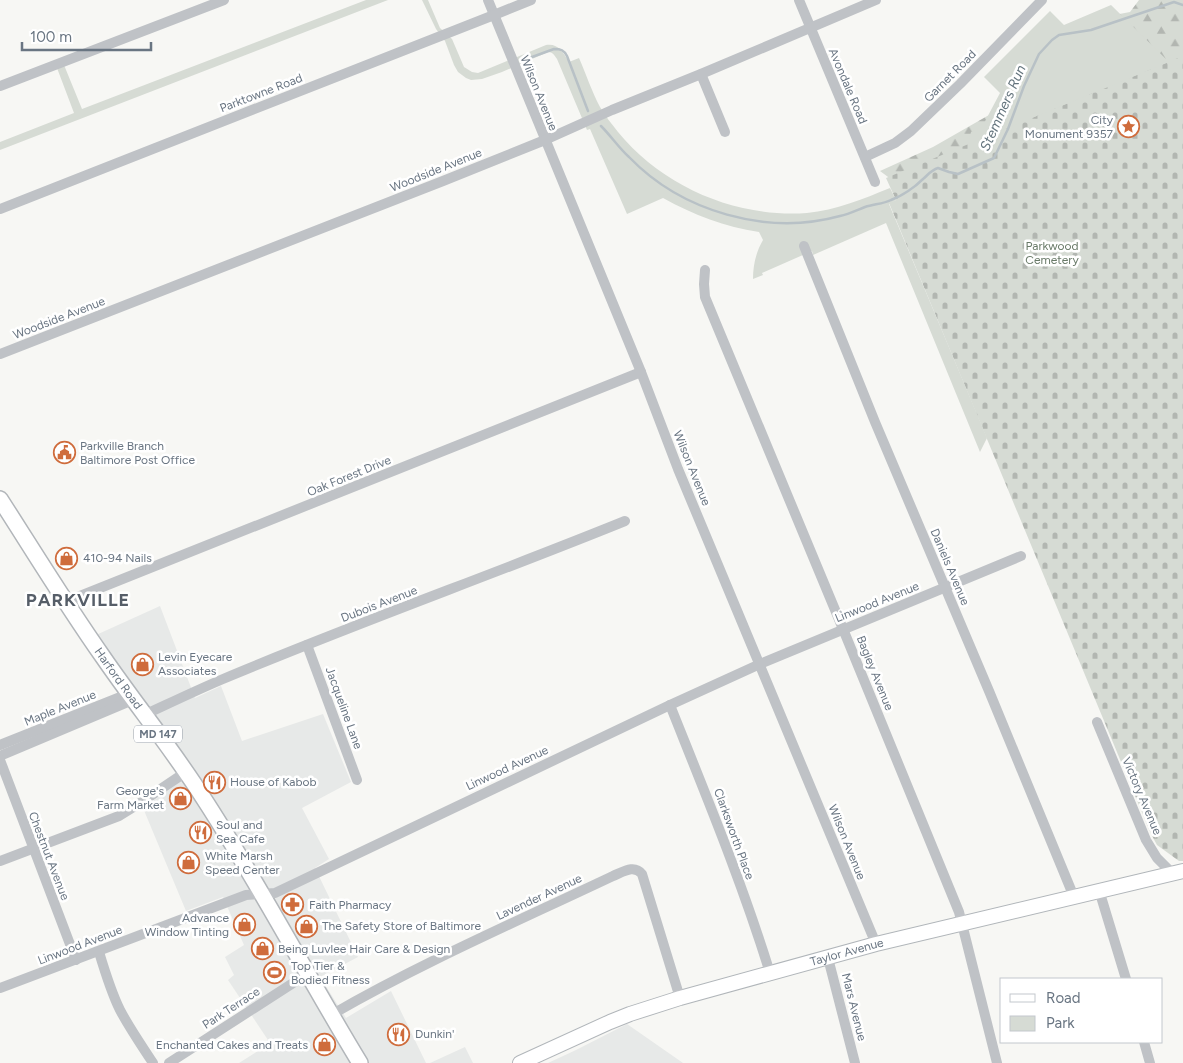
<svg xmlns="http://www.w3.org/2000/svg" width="1183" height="1063" font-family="Figtree,sans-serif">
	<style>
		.built { fill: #e7e9e8 }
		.forest { fill: url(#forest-firs) }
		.cemetery { fill: url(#cemetery-stones) }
		.park { fill: #d6dbd4 }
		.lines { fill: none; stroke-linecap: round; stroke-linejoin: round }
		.stream { stroke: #b8c1c6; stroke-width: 2.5 }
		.secondary-casing { stroke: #b1b6ba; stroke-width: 16 }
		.primary-casing { stroke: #b2b6ba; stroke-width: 18 }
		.street { stroke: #bfc2c6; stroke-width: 10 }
		.secondary { stroke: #fff; stroke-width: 14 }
		.primary { stroke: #fff; stroke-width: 15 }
		.labels { text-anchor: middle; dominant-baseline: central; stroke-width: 5; stroke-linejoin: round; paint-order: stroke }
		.shield { fill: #fff; stroke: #969ea8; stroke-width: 1 }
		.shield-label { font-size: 11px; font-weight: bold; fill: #697582 }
		.street-label { font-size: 12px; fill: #697582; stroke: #fff }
		.poi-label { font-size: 12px; fill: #697582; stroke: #fff; text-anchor: start }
		.park-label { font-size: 12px; fill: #697a68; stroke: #fff }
		.water-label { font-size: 14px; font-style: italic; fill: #65757e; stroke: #fff }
		.district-label { font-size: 18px; font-weight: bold; letter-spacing: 1px; fill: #565e68; stroke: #fff }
	</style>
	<defs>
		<pattern id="forest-firs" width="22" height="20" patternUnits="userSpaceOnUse" patternTransform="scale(1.25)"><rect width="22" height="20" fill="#d6dbd4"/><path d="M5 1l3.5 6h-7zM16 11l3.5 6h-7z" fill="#b2b6b1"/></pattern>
		<pattern id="cemetery-stones" width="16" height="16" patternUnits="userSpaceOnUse" patternTransform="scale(1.25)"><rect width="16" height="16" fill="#d6dbd4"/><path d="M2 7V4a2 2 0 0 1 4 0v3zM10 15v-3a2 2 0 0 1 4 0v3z" fill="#b2b6b1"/></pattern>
	</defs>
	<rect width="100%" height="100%" fill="#f7f7f4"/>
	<!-- built -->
	<g class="built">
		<path d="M160 606 195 698 221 686 242 741 323 714 351 782 302 808 329 859 315 868 358 957 320 977 346 1018 391 991 426 1063H239L261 1049 260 1046 268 1040 228 980 234 975 225 957 244 945 223 897 186 911 143 808 194 772 96 635Z"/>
		<path d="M627 1024 683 1063H548L576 1050Z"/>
		<path d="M465 1047 473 1063H430Z"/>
	</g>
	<!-- forest -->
	<path class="forest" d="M1139 0H1183V101L919 200 880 171 933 147 996 111 1072 23 1130 12Z"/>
	<!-- cemetery -->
	<path class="cemetery" d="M1183 56V861H1179L1157 845 1151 834 889 203 896 200 886 178Z"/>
	<!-- park -->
	<g class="park">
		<path d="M366 0H388L0 150V142L74 113 57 68 64 65 82 109Z"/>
		<path d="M422 0H428L440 28 452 39 464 67 472 72 478 73 546 45C558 43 563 52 569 62L579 58C586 74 592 92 600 107 605 116 612 124 618 132 663 187 736 218 807 213 836 210 863 199 890 188L896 200 889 204 987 438 980 452 886 223 813 255 812 251 762 273 763 275 753 279C753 265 756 252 763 240L759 232C725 227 694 215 663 198L627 214 590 129 587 130 557 59C554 55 553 52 548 52L502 72 482 79 471 80 466 78 458 72 454 65 445 41 436 29Z"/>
		<path d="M1111 5 1169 62 968 144 971 132 982 127 1000 93 984 77 1050 11 1064 25Z"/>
	</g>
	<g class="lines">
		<!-- stream -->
		<g class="stream">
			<path d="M521 61 554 49C561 49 564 50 567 56L588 111"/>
			<path d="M601 126C611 136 619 148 629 157 682 212 767 236 840 216 849 214 857 210 865 207 874 204 883 204 891 200 902 196 915 187 923 179 928 175 931 170 938 168L949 172 958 174 994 158 1008 129 1024 86 1039 54 1052 40 1059 35 1091 30 1174 2 1183 5"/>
		</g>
		<defs>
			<g id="secondary">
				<path id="s1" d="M520 1063 610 1022 630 1014 680 998 876 944 1183 871"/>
			</g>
			<g id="primary">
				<path id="s2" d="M0 499C34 552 67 606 103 657 136 705 173 750 204 799 260 885 307 976 360 1063"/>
			</g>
		</defs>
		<!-- secondary casing -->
		<use href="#secondary" class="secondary-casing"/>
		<!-- primary casing -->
		<use href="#primary" class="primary-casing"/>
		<!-- street -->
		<g class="street">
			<path d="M488 0 641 372 678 469 876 944"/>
			<path d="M799 0 875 182"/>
			<path d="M701 74 725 132"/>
			<path d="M0 86 224 0"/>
			<path d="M865 157 895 143 911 131 960 84 1042 0"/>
			<path d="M0 209 494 15 531 0"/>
			<path d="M804 246 875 422 989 691 1074 897"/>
			<path d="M705 270 704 284 705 297 843 629 959 912 997 1063"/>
			<path d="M0 354 443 181 545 140 612 110 701 74 876 0"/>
			<path d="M65 602 641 372"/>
			<path d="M307 645 357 780"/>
			<path d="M670 705C705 793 742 882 770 973"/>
			<path d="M144 715C170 703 197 690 223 679 356 623 492 575 625 521"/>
			<path d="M1097 722 1146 840 1157 858 1172 873"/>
			<path d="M0 745 128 694"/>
			<path d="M0 756 133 700"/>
			<path d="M0 760 76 960"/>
			<path d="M0 861 119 816 140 803 186 772"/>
			<path d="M1099 890 1126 979"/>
			<path d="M99 952C105 972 111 992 120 1010 130 1029 142 1046 153 1063"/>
			<path d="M828 958 855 1063"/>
			<path d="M0 988 246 895 275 893 670 705 760 664 1021 556"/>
			<path d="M331 1015C421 963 518 921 613 876 623 872 634 864 642 874L680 998"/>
			<path d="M1144 1042 1150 1063"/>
			<path d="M169 1063 307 974"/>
		</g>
		<!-- secondary -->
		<use href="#secondary" class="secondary"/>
		<!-- primary -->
		<use href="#primary" class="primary"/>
	</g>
	<!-- icons -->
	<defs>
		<symbol id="sight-ring" viewBox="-11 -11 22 22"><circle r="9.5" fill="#fff" stroke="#cf6c3c" stroke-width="1.5"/><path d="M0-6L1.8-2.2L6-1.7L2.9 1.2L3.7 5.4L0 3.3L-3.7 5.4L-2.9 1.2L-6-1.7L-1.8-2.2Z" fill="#cf6c3c"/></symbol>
		<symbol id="civic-ring" viewBox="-11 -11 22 22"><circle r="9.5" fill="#fff" stroke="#cf6c3c" stroke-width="1.5"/><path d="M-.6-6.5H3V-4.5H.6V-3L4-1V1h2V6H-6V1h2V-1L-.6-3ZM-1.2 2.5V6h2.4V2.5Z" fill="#cf6c3c"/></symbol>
		<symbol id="shop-ring" viewBox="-11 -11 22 22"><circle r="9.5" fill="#fff" stroke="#cf6c3c" stroke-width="1.5"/><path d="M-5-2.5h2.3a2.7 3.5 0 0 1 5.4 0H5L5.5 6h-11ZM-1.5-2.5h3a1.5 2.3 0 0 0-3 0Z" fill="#cf6c3c"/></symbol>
		<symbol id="restaurant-ring" viewBox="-11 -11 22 22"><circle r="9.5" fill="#fff" stroke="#cf6c3c" stroke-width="1.5"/><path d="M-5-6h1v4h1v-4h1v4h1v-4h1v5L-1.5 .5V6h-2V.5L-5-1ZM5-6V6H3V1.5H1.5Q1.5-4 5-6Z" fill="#cf6c3c"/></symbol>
		<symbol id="pharmacy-ring" viewBox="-11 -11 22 22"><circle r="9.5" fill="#fff" stroke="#cf6c3c" stroke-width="1.5"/><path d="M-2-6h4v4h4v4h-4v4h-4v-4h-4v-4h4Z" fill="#cf6c3c"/></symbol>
		<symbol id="stadium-ring" viewBox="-11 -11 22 22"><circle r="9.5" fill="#fff" stroke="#cf6c3c" stroke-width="1.5"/><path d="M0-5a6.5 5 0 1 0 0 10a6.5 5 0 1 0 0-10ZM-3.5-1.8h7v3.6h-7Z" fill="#cf6c3c"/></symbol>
	</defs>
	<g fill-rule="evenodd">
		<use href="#sight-ring" x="1116" y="114" width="25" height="25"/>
		<use href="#civic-ring" x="52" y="440" width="25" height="25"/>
		<use href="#shop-ring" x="54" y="546" width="25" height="25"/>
		<use href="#shop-ring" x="130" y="652" width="25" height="25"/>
		<use href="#restaurant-ring" x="202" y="770" width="25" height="25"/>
		<use href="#shop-ring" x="168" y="786" width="25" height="25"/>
		<use href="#restaurant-ring" x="188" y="820" width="25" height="25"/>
		<use href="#shop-ring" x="176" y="850" width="25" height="25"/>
		<use href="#pharmacy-ring" x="280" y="892" width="25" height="25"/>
		<use href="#shop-ring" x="232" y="912" width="25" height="25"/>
		<use href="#shop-ring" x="294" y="914" width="25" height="25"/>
		<use href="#shop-ring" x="250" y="936" width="25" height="25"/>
		<use href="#stadium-ring" x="262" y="960" width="25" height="25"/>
		<use href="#restaurant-ring" x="386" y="1022" width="25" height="25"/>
		<use href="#shop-ring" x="312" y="1032" width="25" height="25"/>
	</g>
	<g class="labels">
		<!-- shield labels -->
		<rect class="shield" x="134" y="725.5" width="48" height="17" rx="4"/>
		<g class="shield-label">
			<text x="158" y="734">MD 147</text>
		</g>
		<!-- street labels -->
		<g class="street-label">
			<text transform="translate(950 76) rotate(-45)">Garnet Road</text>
			<text transform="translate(848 86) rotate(67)">Avondale Road</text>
			<text transform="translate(261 93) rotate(-21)">Parktowne Road</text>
			<text transform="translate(539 93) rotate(68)">Wilson Avenue</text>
			<text transform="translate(436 170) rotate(-22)">Woodside Avenue</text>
			<text transform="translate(59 318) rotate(-21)">Woodside Avenue</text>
			<text transform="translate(692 468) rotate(68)">Wilson Avenue</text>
			<text transform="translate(349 476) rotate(-22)">Oak Forest Drive</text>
			<text transform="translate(950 567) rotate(67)">Daniels Avenue</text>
			<text transform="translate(877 602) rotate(-22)">Linwood Avenue</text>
			<text transform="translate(379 604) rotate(-21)">Dubois Avenue</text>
			<text transform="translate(875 673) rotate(68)">Bagley Avenue</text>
			<text stroke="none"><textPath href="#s2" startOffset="215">Harford Road</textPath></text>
			<text transform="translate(60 708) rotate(-22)">Maple Avenue</text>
			<text transform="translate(344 708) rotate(70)">Jacqueline Lane</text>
			<text transform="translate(507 768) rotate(-25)">Linwood Avenue</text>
			<text transform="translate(1142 796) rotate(67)">Victory Avenue</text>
			<text transform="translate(734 834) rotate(70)">Clarksworth Place</text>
			<text transform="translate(847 842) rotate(68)">Wilson Avenue</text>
			<text transform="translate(49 856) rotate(69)">Chestnut Avenue</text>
			<text transform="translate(539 897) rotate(-25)">Lavender Avenue</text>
			<text transform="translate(80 945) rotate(-21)">Linwood Avenue</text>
			<text stroke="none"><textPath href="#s1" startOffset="346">Taylor Avenue</textPath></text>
			<text transform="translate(854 1007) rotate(76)">Mars Avenue</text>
			<text transform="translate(231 1008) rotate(-33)">Park Terrace</text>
		</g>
		<!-- poi labels -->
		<g class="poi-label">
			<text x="1113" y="120" text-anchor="end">City<tspan x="1113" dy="14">Monument 9357</tspan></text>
			<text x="80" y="446">Parkville Branch<tspan x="80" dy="14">Baltimore Post Office</tspan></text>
			<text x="83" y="558">410-94 Nails</text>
			<text x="158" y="657">Levin Eyecare<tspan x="158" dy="14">Associates</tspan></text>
			<text x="230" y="782">House of Kabob</text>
			<text x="164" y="791" text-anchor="end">George's<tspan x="164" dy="14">Farm Market</tspan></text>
			<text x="216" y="825">Soul and<tspan x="216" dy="14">Sea Cafe</tspan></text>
			<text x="205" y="856">White Marsh<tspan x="205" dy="14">Speed Center</tspan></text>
			<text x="309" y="905">Faith Pharmacy</text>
			<text x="229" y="918" text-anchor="end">Advance<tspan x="229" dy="14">Window Tinting</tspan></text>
			<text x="322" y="926">The Safety Store of Baltimore</text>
			<text x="278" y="949">Being Luvlee Hair Care &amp; Design</text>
			<text x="291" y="966">Top Tier &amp;<tspan x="291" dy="14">Bodied Fitness</tspan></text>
			<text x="415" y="1034">Dunkin'</text>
			<text x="308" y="1045" text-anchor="end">Enchanted Cakes and Treats</text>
		</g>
		<!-- park labels -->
		<g class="park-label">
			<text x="1052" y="246">Parkwood<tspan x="1052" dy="14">Cemetery</tspan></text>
		</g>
		<!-- water labels -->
		<g class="water-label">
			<text transform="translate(1003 108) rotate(-66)">Stemmers Run</text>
		</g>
		<!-- district labels -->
		<g class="district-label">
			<text x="78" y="600">PARKVILLE</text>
		</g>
	</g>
	<!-- legend -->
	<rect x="1000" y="978" width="162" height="65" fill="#ffffff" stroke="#c3c8cd"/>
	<rect x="1010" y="994" width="25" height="8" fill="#ffffff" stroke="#c3c8cd"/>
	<text x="1046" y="1003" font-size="15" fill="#697582">Road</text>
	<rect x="1010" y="1016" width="25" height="15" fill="#d6dbd4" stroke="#c3c8cd"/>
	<text x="1046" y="1028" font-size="15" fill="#697582">Park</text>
	<!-- scale -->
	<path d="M22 42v8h129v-8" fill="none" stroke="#697582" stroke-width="2.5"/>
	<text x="30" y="42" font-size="15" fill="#697582" stroke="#ffffff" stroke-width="4" paint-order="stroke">100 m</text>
</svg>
